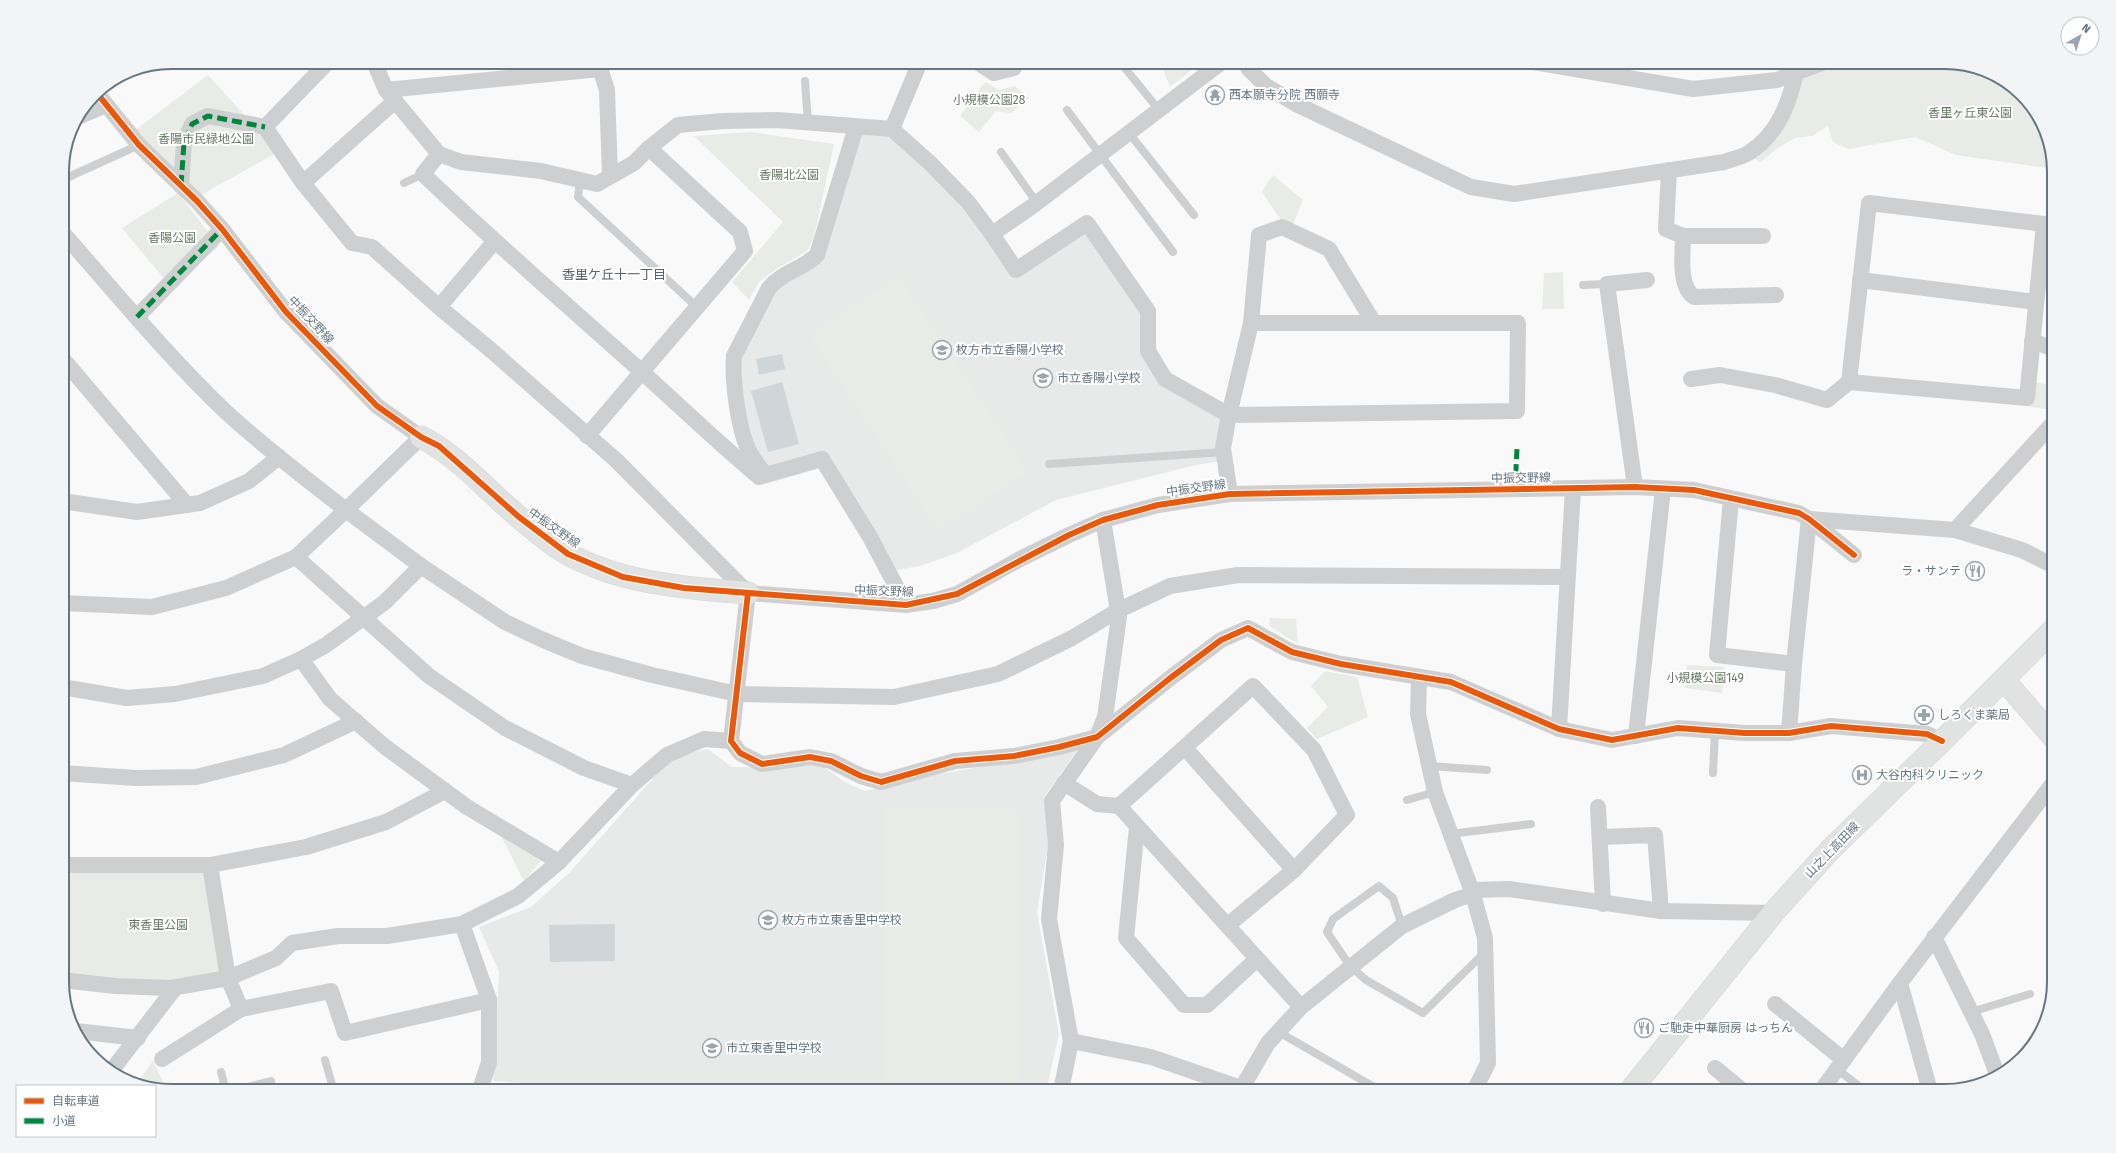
<svg xmlns="http://www.w3.org/2000/svg" width="2116" height="1153" font-family="'Fira Sans','Noto Sans JP',sans-serif">
	<style>
		.built { fill: #e8e9e9 }
		.green { fill: #e8ebe6 }
		.water { fill: #ced6d9 }
		.lines { fill: none; stroke-linecap: round; stroke-linejoin: round }
		.secondary-casing { stroke: #d5d6d7; stroke-width: 23 }
		.lane { stroke: #cecfd0; stroke-width: 8 }
		.street { stroke: #cecfd0; stroke-width: 16 }
		.secondary { stroke: #e1e2e2; stroke-width: 22 }
		.quiet { stroke: #00873e; stroke-width: 5; stroke-dasharray: 10 5; stroke-linecap: butt }
		.cycleway-casing { stroke: #fff; stroke-width: 8 }
		.cycleway { stroke: #e8590c; stroke-width: 6 }
		.labels { text-anchor: middle; dominant-baseline: central; stroke-width: 4; stroke-linejoin: round; paint-order: stroke }
		.poi-label { font-size: 12px; fill: #657683; stroke: #fff; text-anchor: start }
		.park-label { font-size: 12px; fill: #687a64; stroke: #fff }
		.street-label { font-size: 12px; fill: #657683; stroke: #fff }
		.neighbourhood-label { font-size: 13px; fill: #57646e; stroke: #fff }
		.rim { fill: none; stroke: #657683; stroke-width: 2 }
	</style>
	<rect width="100%" height="100%" fill="#f9f9f9"/>
	<!-- built -->
	<g class="built">
		<path d="M857 131 890 134 928 167 972 220 1015 276 1086 229 1144 312V352L1225 418 1222 461 1196 465 1056 500 957 553 920 566 891 571 823 456 766 472 750 447 741 410 740 348 772 290 812 263Z"/>
		<path d="M708 749 732 767 780 768 820 764 843 781 864 791 934 775 1077 750 1045 796 1048 846 1037 912 1059 1034 1046 1091H659L493 1081 499 972 479 927 531 907 570 872 672 757Z"/>
	</g>
	<!-- green -->
	<g class="green">
		<path d="M1160 62H1202L1170 87Z"/>
		<path d="M1849 62H1945L1994 73 2036 110 2054 164V169L1956 155 1915 137 1848 149 1833 142 1828 126 1812 136 1795 138 1776 149 1760 163 1753 157 1801 80Z"/>
		<path d="M208 75 278 152 199 196 134 131Z"/>
		<path d="M985 82 999 90 1015 86 1029 98 1011 113 996 111 979 132 960 116Z"/>
		<path d="M750 132 834 144 814 237 807 251 776 269 759 282 749 300 732 282 783 222 694 136Z"/>
		<path d="M1273 175 1303 200 1292 227 1283 223 1262 192Z"/>
		<path d="M178 193 219 246 172 288 122 228Z"/>
		<path d="M1563 272 1564 309H1542L1544 273Z"/>
		<path d="M899 276 1028 472 938 530 809 334Z"/>
		<path d="M2029 381 2054 386V407L2050 410 2026 406Z"/>
		<path d="M1270 618 1296 619 1298 644 1269 626Z"/>
		<path d="M1687 665 1724 667 1722 693 1685 688Z"/>
		<path d="M1325 671 1357 677 1368 717 1317 739 1307 728 1328 707 1311 686Z"/>
		<path d="M886 808 1018 809V1091H886Z"/>
		<path d="M501 836 541 861 524 881Z"/>
		<path d="M62 865H210L228 978 175 988 62 979Z"/>
		<path d="M153 1061 167 1089 137 1083Z"/>
	</g>
	<!-- water -->
	<g class="water">
		<path d="M782 354 785 369 759 375 756 359Z"/>
		<path d="M782 382 799 444 768 452 751 391Z"/>
		<path d="M615 924V961L550 962 549 925Z"/>
	</g>
	<g class="lines">
		<defs>
			<g id="secondary">
				<path d="M421 437C460 457 487 491 520 518 535 530 551 545 568 554 623 584 687 588 748 593"/>
				<path d="M2004 680 2054 738"/>
				<path d="M1630 1091 1773 913 1830 850 1942 741 2054 629"/>
			</g>
		</defs>
		<!-- secondary casing -->
		<use href="#secondary" class="secondary-casing"/>
		<!-- lane -->
		<g class="lane">
			<path d="M720 62 721 66"/>
			<path d="M1120 62 1159 110"/>
			<path d="M805 81 808 124"/>
			<path d="M1067 110 1173 252"/>
			<path d="M1129 133 1194 215"/>
			<path d="M1001 152 1037 203"/>
			<path d="M62 180 139 145"/>
			<path d="M580 180 578 197 698 308"/>
			<path d="M404 183 423 174"/>
			<path d="M1583 285 1607 284"/>
			<path d="M1049 464 1224 452"/>
			<path d="M1429 766 1487 770"/>
			<path d="M1713 773 1715 731"/>
			<path d="M1407 800 1435 792"/>
			<path d="M1450 834 1531 824"/>
			<path d="M1402 926 1393 898 1379 886 1333 919 1327 932 1350 966 1366 980 1423 1013 1485 952"/>
			<path d="M1971 1012 2030 994"/>
			<path d="M1277 1031 1381 1091"/>
			<path d="M325 1060 334 1091"/>
			<path d="M1837 1069 1865 1091"/>
			<path d="M221 1072 226 1091"/>
			<path d="M233 1091 271 1081"/>
		</g>
		<!-- street -->
		<g class="street">
			<path d="M328 62 265 127 303 183 352 243 372 247 439 307"/>
			<path d="M374 62 386 90 439 154"/>
			<path d="M598 62 607 90 610 176"/>
			<path d="M977 62 994 73 1014 68 1017 62"/>
			<path d="M1222 62 1034 205 992 234 1016 270 1087 223 1148 311V351L1165 379 1229 415 1251 323"/>
			<path d="M1245 62 1249 69 1266 86 1298 105 1471 187 1514 194 1724 162C1732 159 1743 157 1750 152 1778 134 1789 103 1796 73"/>
			<path d="M1534 62 1693 89 1777 80 1825 62"/>
			<path d="M386 90 600 69"/>
			<path d="M78 117 106 105"/>
			<path d="M892 129 920 62"/>
			<path d="M1669 170 1666 229 1683 236C1683 253 1678 286 1694 297L1776 295"/>
			<path d="M303 183 395 101"/>
			<path d="M181 186 184 143 192 124 208 116 265 127"/>
			<path d="M1869 203 2044 224 2027 398 1849 382Z"/>
			<path d="M62 232C116 293 167 356 226 412 264 447 305 478 346 510L421 437 377 406 286 312 222 229 197 201 139 145 96 92"/>
			<path d="M1683 236H1763"/>
			<path d="M494 242 439 307 492 351 617 461 748 593"/>
			<path d="M1860 280 2036 302"/>
			<path d="M137 317 222 229"/>
			<path d="M2032 341 2054 349"/>
			<path d="M62 358 187 505"/>
			<path d="M1691 379 1720 375 1775 385 1827 400 1849 382"/>
			<path d="M587 436 745 251 740 232 649 148"/>
			<path d="M765 475C760 467 752 458 748 449 738 427 732 380 734 356L769 288C782 272 803 269 817 255L856 127"/>
			<path d="M1635 487 1607 284 1647 280"/>
			<path d="M1230 494 1223 448 1229 415 1517 411 1518 323H1251L1259 235 1282 227 1329 249 1374 323"/>
			<path d="M1731 499 1717 655 1794 664"/>
			<path d="M62 501 137 512 200 503 249 481 279 457"/>
			<path d="M1809 519 1955 530 2022 550 2054 566"/>
			<path d="M1955 530 2054 422"/>
			<path d="M296 557 346 510 421 566 505 622 541 639 582 656 652 675 737 694 894 697 998 674 1072 638 1117 611 1170 586 1238 575 1567 577"/>
			<path d="M748 593 731 741 740 753 762 764 810 757 831 761 861 776 881 782 955 761 1014 756 1059 747 1097 737 1169 679 1221 640 1248 628 1292 652 1341 664 1451 682 1559 729 1612 740 1678 728 1745 733H1789L1831 726 1927 734 1942 741"/>
			<path d="M748 593 906 605 933 601 957 594 1022 558 1069 535 1103 520 1158 505 1230 494 1635 487 1694 490 1799 513 1809 519 1854 555"/>
			<path d="M62 603 152 607 226 588 296 557 429 676 505 728 584 768 632 785"/>
			<path d="M906 605 870 537 822 459 759 477C718 443 681 407 642 372 568 306 494 242 423 174L439 154 461 162 541 171 597 184 634 163 649 148 678 125 723 121 777 120 892 129 931 164 968 202 992 234"/>
			<path d="M301 659 330 699 384 746 467 807 559 862"/>
			<path d="M1419 678 1418 714 1435 792 1473 894 1485 938 1488 1063 1474 1091"/>
			<path d="M62 687 127 698 175 694 263 676 301 659 326 645 385 602 421 566"/>
			<path d="M1559 729 1573 488"/>
			<path d="M1789 733 1794 664 1809 519"/>
			<path d="M1636 736 1663 489"/>
			<path d="M1185 748 1294 870"/>
			<path d="M62 773 136 778 196 777 284 755 356 721"/>
			<path d="M1064 783 1097 804 1119 806 1301 1007"/>
			<path d="M445 791 386 822 306 847 210 865 228 978 241 1009 331 991 345 1033 489 1000 462 924"/>
			<path d="M1119 806 1253 686 1314 750 1347 815 1294 870 1228 925"/>
			<path d="M1598 807 1603 904"/>
			<path d="M1137 827 1126 938 1184 1005H1207L1257 959"/>
			<path d="M1600 837 1655 835 1661 911"/>
			<path d="M62 865H210"/>
			<path d="M1472 890 1509 889 1661 911 1773 913"/>
			<path d="M1934 937 1982 1034 1998 1077"/>
			<path d="M62 980 115 986 171 988 228 978 276 958 292 943 338 936H387L462 924 518 896 559 862 632 785 667 755 704 739 731 741"/>
			<path d="M1900 983 1930 1091"/>
			<path d="M1775 1004 1844 1060"/>
			<path d="M76 1031 138 1038"/>
			<path d="M1071 1041 1151 1057 1241 1088"/>
			<path d="M162 1059 241 1009"/>
			<path d="M1715 1068 1743 1091"/>
			<path d="M112 1070 175 988"/>
			<path d="M480 1090 489 1062V1000"/>
			<path d="M475 1091H496"/>
			<path d="M1061 1091 1071 1041 1049 919 1056 845 1052 801 1097 737 1105 717 1119 617 1103 520"/>
			<path d="M1240 1091 1268 1043 1301 1007 1402 926 1455 900 1473 894"/>
			<path d="M1821 1091 1900 983 2054 782"/>
		</g>
		<!-- secondary -->
		<use href="#secondary" class="secondary"/>
		<!-- quiet -->
		<g class="quiet">
			<path d="M181 185 184 143 192 124 208 116 265 127"/>
			<path d="M137 317 222 229"/>
			<path d="M1515 489 1517 449"/>
		</g>
		<defs>
			<g id="cycleway">
				<path d="M96 92 139 145 197 201 222 229 286 312 377 406 421 437 439 446 519 517 568 554 623 577 684 588 906 605 957 594 1069 535 1103 520 1158 505 1230 494 1635 487 1694 490 1799 513 1809 519 1854 555"/>
				<path d="M748 593 731 741 740 753 762 764 810 757 831 761 861 776 881 782 955 761 1014 756 1059 747 1097 737 1169 679 1221 640 1248 628 1292 652 1341 664 1451 682 1559 729 1612 740 1678 728 1745 733H1789L1831 726 1927 734 1942 741"/>
			</g>
		</defs>
		<!-- cycleway casing -->
		<use href="#cycleway" class="cycleway-casing"/>
		<!-- cycleway -->
		<use href="#cycleway" class="cycleway"/>
	</g>
	<!-- icons -->
	<defs>
		<symbol id="temple-ring" viewBox="-11 -11 22 22"><circle r="9.5" fill="#fff" stroke="#99a4ac" stroke-width="1.5"/><path d="M0-6L5-2H3V0L6.5 2.5H4V6H1.5V3h-3V6H-4V2.5H-6.5L-3 0V-2H-5Z" fill="#99a4ac"/></symbol>
		<symbol id="school-ring" viewBox="-11 -11 22 22"><circle r="9.5" fill="#fff" stroke="#99a4ac" stroke-width="1.5"/><path d="M0-5L7-2L0 1L-7-2ZM-4 1L0 2.5L4 1V4Q0 6-4 4Z" fill="#99a4ac"/></symbol>
		<symbol id="restaurant-ring" viewBox="-11 -11 22 22"><circle r="9.5" fill="#fff" stroke="#99a4ac" stroke-width="1.5"/><path d="M-5-6h1v4h1v-4h1v4h1v-4h1v5L-1.5 .5V6h-2V.5L-5-1ZM5-6V6H3V1.5H1.5Q1.5-4 5-6Z" fill="#99a4ac"/></symbol>
		<symbol id="pharmacy-ring" viewBox="-11 -11 22 22"><circle r="9.5" fill="#fff" stroke="#99a4ac" stroke-width="1.5"/><path d="M-2-6h4v4h4v4h-4v4h-4v-4h-4v-4h4Z" fill="#99a4ac"/></symbol>
		<symbol id="hospital-ring" viewBox="-11 -11 22 22"><circle r="9.5" fill="#fff" stroke="#99a4ac" stroke-width="1.5"/><path d="M-5-5h3v3.5h4V-5h3V5h-3V1.5h-4V5h-3Z" fill="#99a4ac"/></symbol>
	</defs>
	<g fill-rule="evenodd">
		<use href="#temple-ring" x="1204" y="84" width="22" height="22"/>
		<use href="#school-ring" x="931" y="339" width="22" height="22"/>
		<use href="#school-ring" x="1032" y="367" width="22" height="22"/>
		<use href="#restaurant-ring" x="1964" y="560" width="22" height="22"/>
		<use href="#pharmacy-ring" x="1913" y="704" width="22" height="22"/>
		<use href="#hospital-ring" x="1851" y="764" width="22" height="22"/>
		<use href="#school-ring" x="757" y="909" width="22" height="22"/>
		<use href="#restaurant-ring" x="1633" y="1017" width="22" height="22"/>
		<use href="#school-ring" x="701" y="1037" width="22" height="22"/>
	</g>
	<g class="labels">
		<!-- poi labels -->
		<g class="poi-label">
			<text x="1229" y="95">西本願寺分院 西願寺</text>
			<text x="956" y="350">枚方市立香陽小学校</text>
			<text x="1057" y="378">市立香陽小学校</text>
			<text x="1961" y="571" text-anchor="end">ラ・サンテ</text>
			<text x="1938" y="715">しろくま薬局</text>
			<text x="1876" y="775">大谷内科クリニック</text>
			<text x="782" y="920">枚方市立東香里中学校</text>
			<text x="1658" y="1028">ご馳走中華厨房 はっちん</text>
			<text x="726" y="1048">市立東香里中学校</text>
		</g>
		<!-- park labels -->
		<g class="park-label">
			<text x="989" y="100">小規模公園28</text>
			<text x="1970" y="113">香里ヶ丘東公園</text>
			<text x="206" y="139">香陽市民緑地公園</text>
			<text x="789" y="175">香陽北公園</text>
			<text x="172" y="238">香陽公園</text>
			<text x="1705" y="678">小規模公園149</text>
			<text x="158" y="925">東香里公園</text>
		</g>
		<!-- street labels -->
		<g class="street-label">
			<text transform="translate(311 320) rotate(47)">中振交野線</text>
			<text transform="translate(1521 478) rotate(-1)">中振交野線</text>
			<text transform="translate(1196 488) rotate(-8)">中振交野線</text>
			<text transform="translate(554 528) rotate(35)">中振交野線</text>
			<text transform="translate(884 591) rotate(2)">中振交野線</text>
			<text transform="translate(1832 850) rotate(-46)">山之上高田線</text>
		</g>
		<!-- neighbourhood labels -->
		<g class="neighbourhood-label">
			<text x="614" y="274">香里ケ丘十一丁目</text>
		</g>
	</g>
	<!-- crop -->
	<path d="M0 0H2116V1153H0ZM171 69H1945A102 102 0 0 1 2047 171V982A102 102 0 0 1 1945 1084H171A102 102 0 0 1 69 982V171A102 102 0 0 1 171 69Z" fill="#f3f4f5" fill-rule="evenodd"/>
	<path class="rim" d="M171 69H1945A102 102 0 0 1 2047 171V982A102 102 0 0 1 1945 1084H171A102 102 0 0 1 69 982V171A102 102 0 0 1 171 69Z"/>
	<!-- legend -->
	<rect x="16" y="1085" width="140" height="52" fill="#ffffff" stroke="#c1c8cd"/>
	<rect x="24" y="1098" width="20" height="6" fill="#e8590c" stroke="#c1c8cd"/>
	<text x="52" y="1105" font-size="12" fill="#657683">自転車道</text>
	<rect x="24" y="1118" width="20" height="6" fill="#00873e" stroke="#c1c8cd"/>
	<text x="52" y="1125" font-size="12" fill="#657683">小道</text>
	<!-- north arrow -->
	<g transform="translate(2080 36) rotate(39)"><circle r="19" fill="#ffffff" stroke="#c1c8cd"/>
	<path d="M0-3L7 15L0 10L-7 15Z" fill="#99a4ac"/>
	<text y="-6" font-size="11" font-weight="bold" text-anchor="middle" fill="#657683">N</text>
	</g>
</svg>
